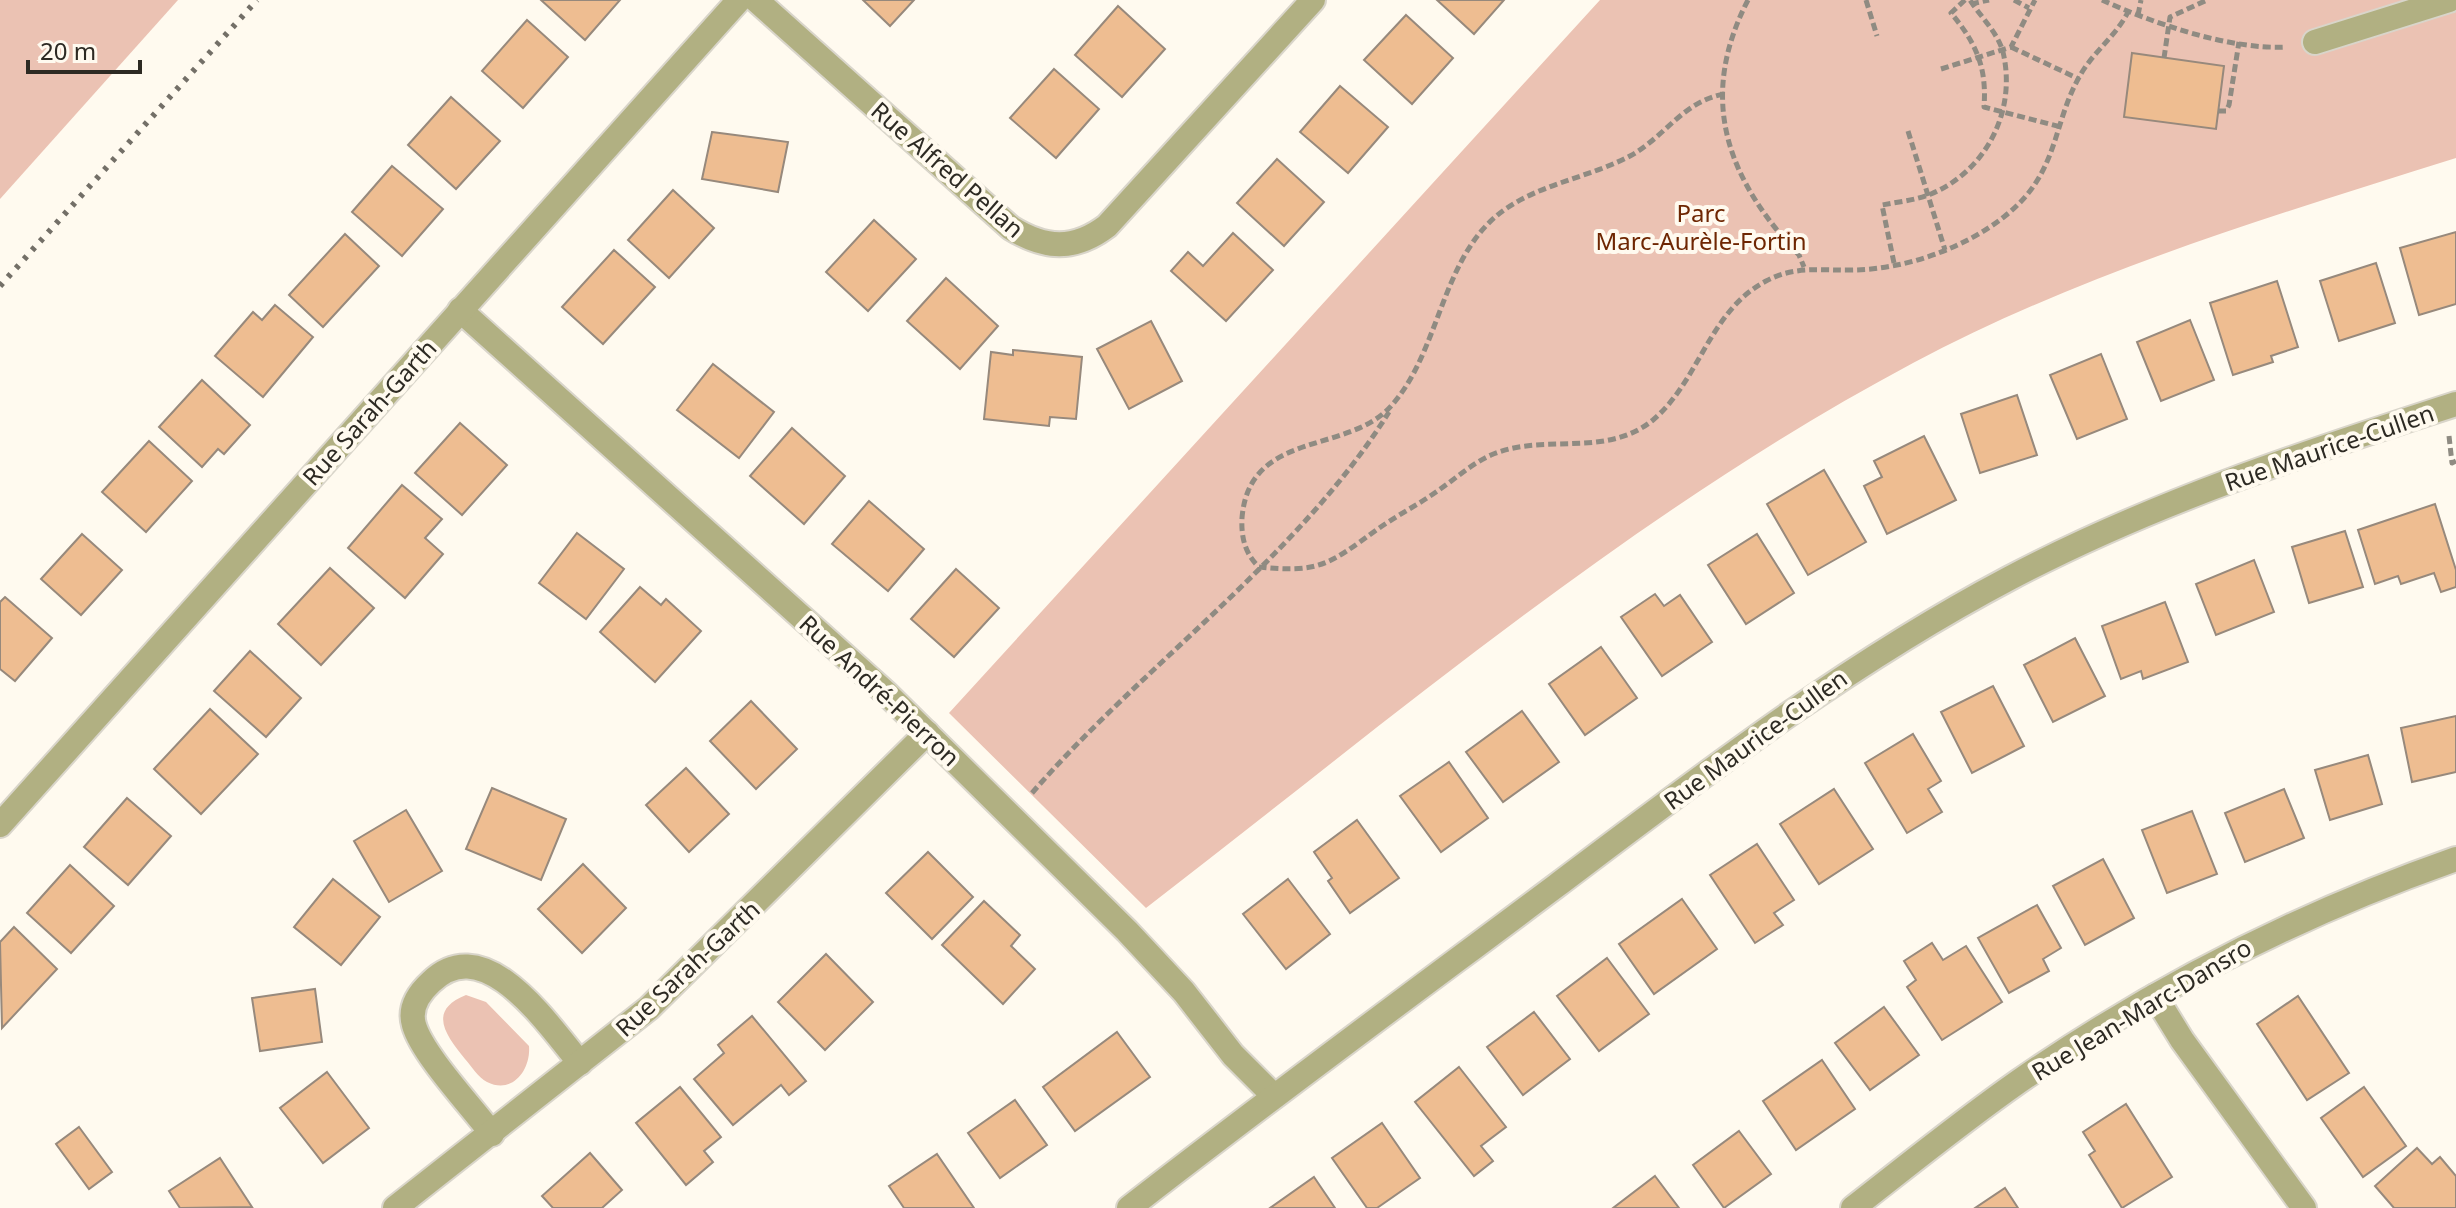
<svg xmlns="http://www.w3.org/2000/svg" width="2456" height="1208" font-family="'Noto Sans',sans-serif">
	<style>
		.green { fill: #ebc2b3 }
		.building { fill: #eebd91; stroke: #97897c; stroke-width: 2 }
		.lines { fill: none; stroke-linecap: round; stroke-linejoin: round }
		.minor-casing { stroke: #d9d5ca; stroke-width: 28 }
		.path { stroke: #8f8b82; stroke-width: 5; stroke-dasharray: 8 4; stroke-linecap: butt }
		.minor { stroke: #b1b082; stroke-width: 24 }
		.rail { stroke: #736f67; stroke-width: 6; stroke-dasharray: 4 8; stroke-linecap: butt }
		.labels { text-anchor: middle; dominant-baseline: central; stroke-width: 8; stroke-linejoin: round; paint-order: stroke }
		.street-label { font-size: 24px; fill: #2d2a23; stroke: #fffaef }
		.park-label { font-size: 24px; fill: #6e2602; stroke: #fffaef }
	</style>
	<rect width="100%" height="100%" fill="#fffaef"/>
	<!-- green -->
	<g class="green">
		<path d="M0 0H178L0 199Z"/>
		<path d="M1600 0H2456V158C2272 216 2084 272 1913 363 1635 511 1394 717 1146 908L949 713Z"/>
		<path d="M466 995 486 1002 529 1046C531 1069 513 1095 487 1082 478 1077 472 1067 465 1059 447 1036 426 1011 466 995Z"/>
	</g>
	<!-- building -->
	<g class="building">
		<path d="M541 0H620L585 40Z"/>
		<path d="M863 0H914L890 26Z"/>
		<path d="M1437 0H1504L1474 34Z"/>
		<path d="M1118 6 1165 49 1122 97 1075 55Z"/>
		<path d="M1406 15 1453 58 1412 104 1364 60Z"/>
		<path d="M527 20 568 57 523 108 482 71Z"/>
		<path d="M2132 53 2224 66 2216 129 2124 117Z"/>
		<path d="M1054 69 1099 109 1056 158 1010 118Z"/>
		<path d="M1340 86 1388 127 1348 173 1300 132Z"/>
		<path d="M451 97 500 141 456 189 408 145Z"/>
		<path d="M712 132 788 142 778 192 702 179Z"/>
		<path d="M1277 159 1324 202 1284 246 1237 203Z"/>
		<path d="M392 166 443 209 402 256 352 212Z"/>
		<path d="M673 190 714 228 669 278 628 240Z"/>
		<path d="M874 220 916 259 868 311 826 272Z"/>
		<path d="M2456 232V304L2419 315 2400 248Z"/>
		<path d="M1233 233 1273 270 1226 321 1171 271 1188 252 1203 266Z"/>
		<path d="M345 234 379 266 323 327 289 295Z"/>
		<path d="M614 250 655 287 603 344 562 307Z"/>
		<path d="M2376 263 2395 323 2339 341 2320 281Z"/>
		<path d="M946 278 998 326 960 369 907 321Z"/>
		<path d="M2277 281 2298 347 2271 356 2273 362 2233 375 2210 303Z"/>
		<path d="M275 305 313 337 263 397 215 356 253 312 262 320Z"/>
		<path d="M2190 320 2214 380 2161 401 2137 342Z"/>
		<path d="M1151 321 1182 381 1129 409 1097 349Z"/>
		<path d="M1013 350 1082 357 1076 419 1050 417 1049 426 984 419 991 352 1013 355Z"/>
		<path d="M2101 354 2127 419 2077 439 2050 375Z"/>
		<path d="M713 364 774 412 739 458 677 410Z"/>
		<path d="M202 380 250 425 224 454 218 449 202 467 159 427Z"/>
		<path d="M2017 395 2037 455 1980 473 1961 414Z"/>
		<path d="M460 423 507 465 462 515 415 473Z"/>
		<path d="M792 428 845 476 804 524 750 476Z"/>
		<path d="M1924 436 1956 500 1887 534 1864 486 1882 477 1874 461Z"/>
		<path d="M149 441 192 481 146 532 102 492Z"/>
		<path d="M1824 470 1866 542 1808 575 1767 504Z"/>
		<path d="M402 485 442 519 425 538 443 554 405 598 348 548Z"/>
		<path d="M869 501 924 549 888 591 832 544Z"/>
		<path d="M2435 504 2456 570V587L2441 592 2434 573 2401 584 2398 576 2375 584 2358 530Z"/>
		<path d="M2345 531 2363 587 2309 603 2292 547Z"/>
		<path d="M577 533 624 569 586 619 539 583Z"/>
		<path d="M82 534 122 570 81 615 41 579Z"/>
		<path d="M1757 534 1794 593 1746 624 1708 565Z"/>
		<path d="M2254 560 2274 612 2216 635 2196 584Z"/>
		<path d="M330 568 374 608 321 665 278 624Z"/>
		<path d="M956 569 999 608 954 657 911 619Z"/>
		<path d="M640 587 661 605 666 599 701 631 655 682 600 632Z"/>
		<path d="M1655 594 1664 606 1680 595 1712 642 1662 676 1621 617Z"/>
		<path d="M5 597 52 638 15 681 0 669V602Z"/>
		<path d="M2165 602 2188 662 2143 679 2141 671 2121 679 2102 626Z"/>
		<path d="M2075 638 2105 696 2053 722 2024 665Z"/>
		<path d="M1601 647 1637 698 1585 735 1549 684Z"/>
		<path d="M250 651 301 698 266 737 214 691Z"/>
		<path d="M1993 686 2024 746 1972 773 1941 712Z"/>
		<path d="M751 701 797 749 756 789 710 741Z"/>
		<path d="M210 709 258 754 201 814 154 769Z"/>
		<path d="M1522 711 1559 762 1503 802 1466 752Z"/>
		<path d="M2456 716V772L2412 782 2401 728Z"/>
		<path d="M1913 734 1941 781 1928 789 1942 812 1907 833 1865 763Z"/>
		<path d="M2368 755 2382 804 2330 820 2315 770Z"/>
		<path d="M1449 762 1488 818 1441 852 1400 796Z"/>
		<path d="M686 768 729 814 689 852 646 805Z"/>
		<path d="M492 788 566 819 541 880 466 849Z"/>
		<path d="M1834 789 1873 849 1819 884 1780 824Z"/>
		<path d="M2284 789 2304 838 2245 862 2225 813Z"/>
		<path d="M127 798 171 836 128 885 84 847Z"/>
		<path d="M406 810 442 871 389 902 354 841Z"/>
		<path d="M2192 811 2217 874 2167 893 2142 830Z"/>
		<path d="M1357 820 1399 878 1350 913 1328 881 1332 878 1314 852Z"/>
		<path d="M1757 844 1794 900 1774 913 1783 925 1755 943 1710 875Z"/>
		<path d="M928 852 973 897 932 939 886 893Z"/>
		<path d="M2103 859 2134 918 2085 945 2053 886Z"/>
		<path d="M583 864 626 908 582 953 538 909Z"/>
		<path d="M70 865 114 906 71 953 27 913Z"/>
		<path d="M333 879 380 917 341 965 294 927Z"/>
		<path d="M1288 879 1330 934 1286 969 1243 914Z"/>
		<path d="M1682 899 1717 949 1654 994 1619 944Z"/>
		<path d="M984 901 1020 935 1011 946 1035 969 1003 1004 942 945Z"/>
		<path d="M2037 905 2061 948 2043 959 2049 971 2009 993 1978 938Z"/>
		<path d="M14 927 57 969 2 1028 0 942Z"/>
		<path d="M1932 943 1943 960 1966 946 2002 1002 1942 1040 1907 987 1916 980 1904 961Z"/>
		<path d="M826 954 873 1002 825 1050 778 1002Z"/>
		<path d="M1607 958 1649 1014 1599 1051 1557 996Z"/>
		<path d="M315 989 322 1042 260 1051 252 998Z"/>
		<path d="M2298 996 2349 1073 2307 1100 2257 1024Z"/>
		<path d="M1884 1007 1919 1055 1870 1090 1835 1043Z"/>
		<path d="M1534 1012 1570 1059 1523 1095 1487 1047Z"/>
		<path d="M752 1016 806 1081 789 1095 781 1085 733 1125 694 1079 724 1053 718 1045Z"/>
		<path d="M1117 1032 1150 1077 1075 1131 1043 1087Z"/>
		<path d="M1822 1060 1855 1109 1796 1150 1763 1101Z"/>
		<path d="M1459 1067 1506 1127 1481 1146 1493 1161 1474 1176 1415 1102Z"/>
		<path d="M327 1072 369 1128 323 1163 280 1108Z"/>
		<path d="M680 1087 721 1137 704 1151 713 1162 686 1185 636 1123Z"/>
		<path d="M2364 1087 2406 1146 2363 1177 2321 1118Z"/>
		<path d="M1015 1100 1047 1145 1000 1178 968 1133Z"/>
		<path d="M2126 1104 2172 1177 2122 1208 2089 1155 2095 1151 2083 1132Z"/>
		<path d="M1382 1123 1420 1178 1377 1208H1367L1332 1158Z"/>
		<path d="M79 1127 112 1172 89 1189 56 1144Z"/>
		<path d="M1739 1131 1771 1174 1724 1208 1693 1165Z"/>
		<path d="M2417 1148 2432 1164 2440 1157 2456 1176V1208H2394L2375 1186Z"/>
		<path d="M590 1153 622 1190 602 1208H553L542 1196Z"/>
		<path d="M937 1154 974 1208H904L889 1186Z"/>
		<path d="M220 1158 252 1207 180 1208 169 1191Z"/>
		<path d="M1655 1176 1679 1208H1613Z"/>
		<path d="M1314 1177 1335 1208H1270Z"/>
		<path d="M2005 1188 2018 1208H1975Z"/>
	</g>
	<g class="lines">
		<defs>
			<g id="minor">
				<path d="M756 0 1011 228C1045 249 1074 251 1107 226L1313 0"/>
				<path d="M2315 42 2449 0"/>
				<path d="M460 310 887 694 1127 931 1184 992 1233 1055 1274 1096"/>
				<path d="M0 825 739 0"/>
				<path d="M2155 996 2182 1040 2304 1208"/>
				<path d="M492 1134C472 1107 422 1054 414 1025 409 1008 419 993 431 982 485 929 548 1025 580 1063"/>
				<path d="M395 1208 649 1008 927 733"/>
				<path d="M1129 1208C1270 1098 1413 993 1556 886 1703 775 1847 664 2010 578 2152 503 2304 453 2456 404"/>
				<path d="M1853 1208C1907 1166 1961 1122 2018 1082 2154 988 2299 914 2456 859"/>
			</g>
		</defs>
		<!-- minor casing -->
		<use href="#minor" class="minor-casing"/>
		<!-- path -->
		<g class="path">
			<path d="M1748 0C1697 99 1727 179 1799 255L1804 267"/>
			<path d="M1866 0 1877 36"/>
			<path d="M1965 0 1951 13C1976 43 1987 67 1984 107L2061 127"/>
			<path d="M2014 0 2029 8"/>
			<path d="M2102 0C2153 23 2229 50 2286 47"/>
			<path d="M1971 4 1989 0"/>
			<path d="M2138 15 2141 0"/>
			<path d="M2011 47 2079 79"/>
			<path d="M2164 58 2170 17 2207 0"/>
			<path d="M1941 69 2011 47 2035 0"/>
			<path d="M1724 94C1682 102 1665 137 1630 156 1590 177 1544 183 1507 208 1441 252 1442 348 1392 405 1349 455 1249 429 1242 518 1241 537 1245 554 1259 567 1319 573 1328 565 1375 531 1394 517 1416 506 1436 492 1454 480 1471 464 1491 455 1545 432 1605 459 1653 420 1700 380 1709 311 1766 281 1796 265 1821 271 1854 270 1906 269 1965 248 2005 216 2062 171 2051 120 2084 69 2098 48 2117 34 2128 12"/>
			<path d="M2218 111H2226L2229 105 2239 42"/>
			<path d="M1908 131 1945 250"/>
			<path d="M1894 263 1882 205C1898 202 1916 200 1931 194 1986 171 2017 111 2003 52 1998 33 1980 16 1970 0"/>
			<path d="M2449 436 2452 463 2456 461"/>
			<path d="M1032 793C1143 665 1299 557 1389 412"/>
		</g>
		<!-- minor -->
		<use href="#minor" class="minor"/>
		<!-- rail -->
		<path class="rail" d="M0 286 257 0"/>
	</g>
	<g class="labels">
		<!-- street labels -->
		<g class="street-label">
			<text transform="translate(948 169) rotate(41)">Rue Alfred Pellan</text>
			<text transform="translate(369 412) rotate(-48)">Rue Sarah-Garth</text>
			<text transform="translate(2329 447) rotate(-19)">Rue Maurice-Cullen</text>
			<text transform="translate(880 690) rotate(43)">Rue André-Pierron</text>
			<text transform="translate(1755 739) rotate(-36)">Rue Maurice-Cullen</text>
			<text transform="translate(687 968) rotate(-43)">Rue Sarah-Garth</text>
			<text transform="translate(2141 1009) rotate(-31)">Rue Jean-Marc-Dansro</text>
		</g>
		<!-- park labels -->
		<g class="park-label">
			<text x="1701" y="212">Parc<tspan x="1701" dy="28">Marc-Aurèle-Fortin</tspan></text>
		</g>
	</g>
	<!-- scale -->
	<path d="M28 60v12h112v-12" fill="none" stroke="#2d2a23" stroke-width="4"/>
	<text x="40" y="60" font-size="24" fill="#2d2a23" stroke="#fffaef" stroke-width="6" paint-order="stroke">20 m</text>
</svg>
